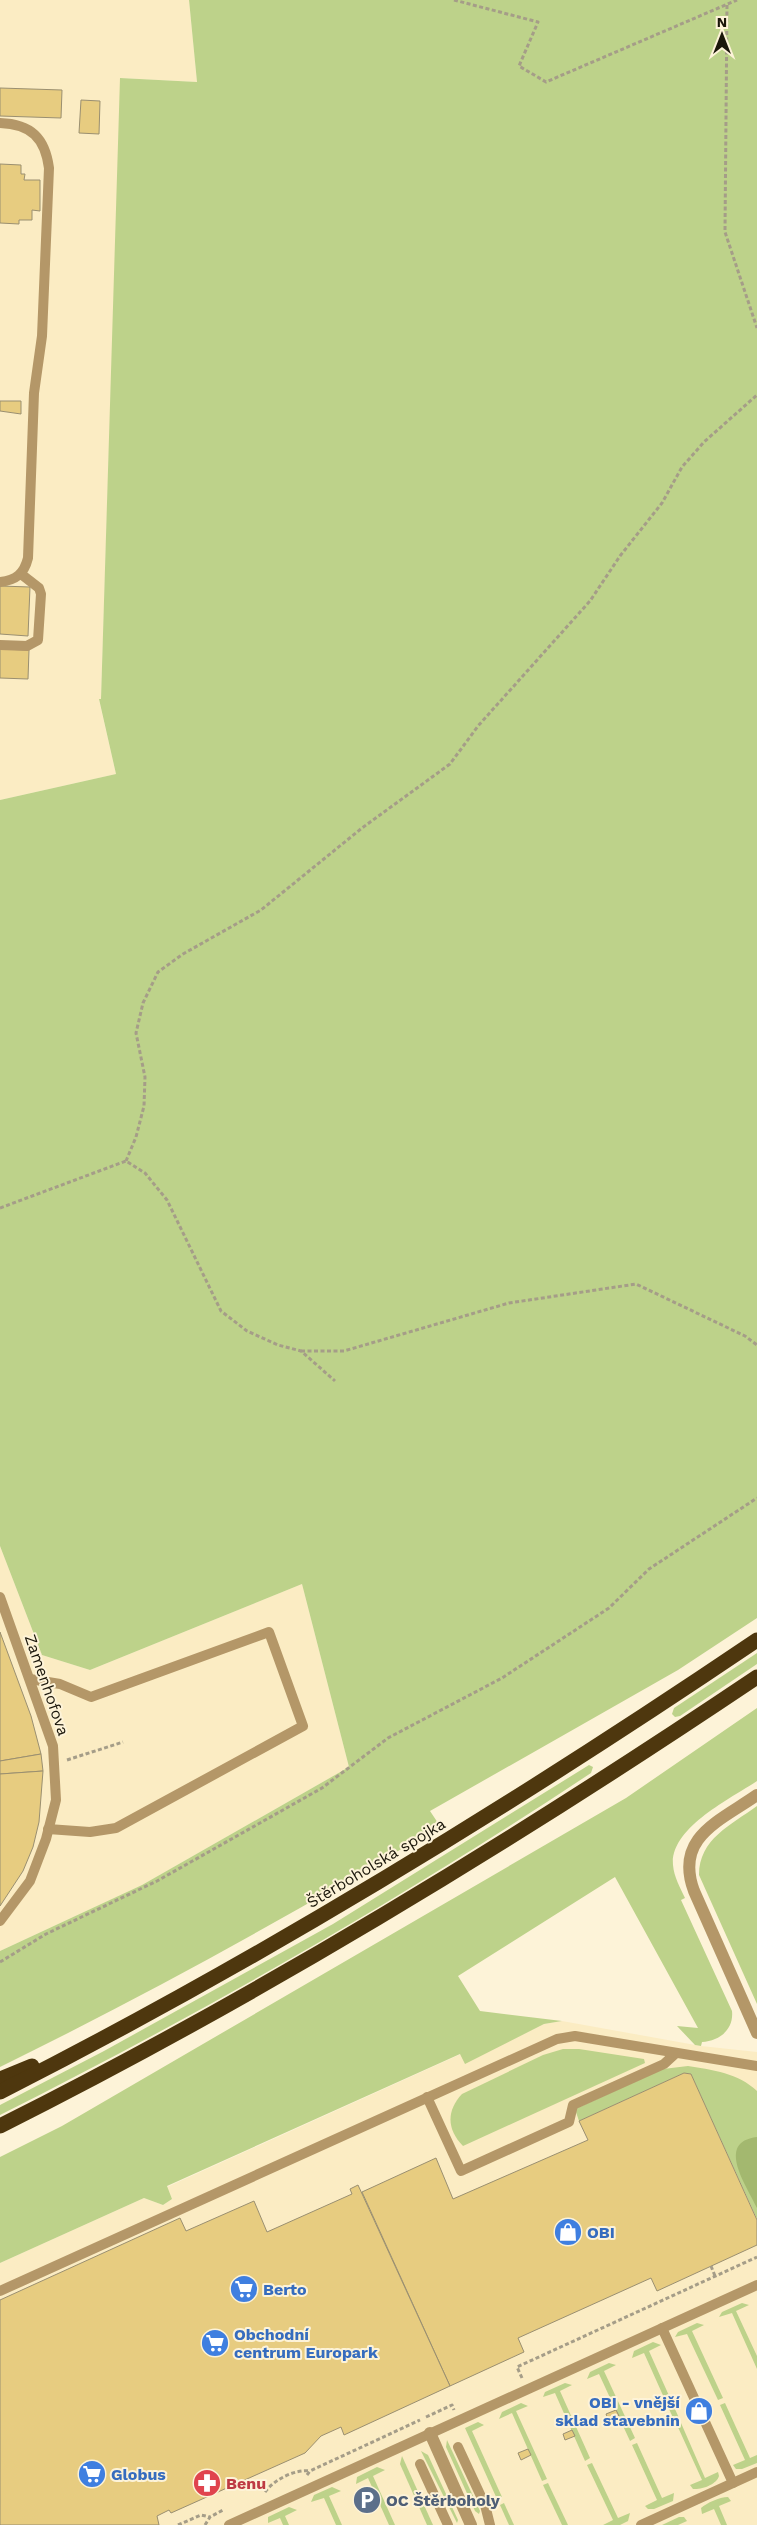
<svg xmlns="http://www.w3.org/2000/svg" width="757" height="2525" font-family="'Work Sans',sans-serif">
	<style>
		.built { fill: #fbecc3 }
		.green { fill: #bdd28a }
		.forest { fill: #a3b86f }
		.building { fill: #e7cc80; stroke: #9a8f70 }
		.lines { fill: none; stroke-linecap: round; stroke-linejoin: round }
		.path { stroke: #a59d88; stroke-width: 3; stroke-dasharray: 4 2.5; stroke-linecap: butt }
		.lane { stroke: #b49768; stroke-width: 10 }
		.street { stroke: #b49768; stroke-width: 12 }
		.highway { stroke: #4e370e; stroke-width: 15 }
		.labels { text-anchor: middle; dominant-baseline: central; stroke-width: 4; stroke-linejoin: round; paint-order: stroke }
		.street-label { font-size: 16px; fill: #1a160a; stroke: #fdf3d8 }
		.shop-label { font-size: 16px; font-weight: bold; fill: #366cbe; stroke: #fdf3d8; text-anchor: start }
		.health-label { font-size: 16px; font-weight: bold; fill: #be3a42; stroke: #fdf3d8; text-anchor: start }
		.service-label { font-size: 16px; font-weight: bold; fill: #4e5e75; stroke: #fdf3d8; text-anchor: start }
	</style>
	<rect width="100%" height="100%" fill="#fdf3d8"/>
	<!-- built -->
	<g class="built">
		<path d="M0 0H189L197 82 121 78 101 699 99 700 116 774 0 800Z"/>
		<path d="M0 1546 42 1655 90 1670 302 1584 349 1767 142 1885 0 1951Z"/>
		<path d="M562 2021 701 2046 757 2052V2525H0V2263L144 2198 163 2205 172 2199 167 2187 461 2054 465 2063 544 2024Z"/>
	</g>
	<!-- green -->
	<g class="green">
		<path d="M189 0H757V1618L678 1670 430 1811 440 1826C297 1912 151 1993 0 2067V1951L142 1885 349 1767 302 1584 90 1670 42 1655 0 1546V800L116 774 99 699H101L120 78 197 82Z"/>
		<path d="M757 1653V1664L680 1716 675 1717 672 1714 674 1708Z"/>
		<path d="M757 1708V1781C730 1799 670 1828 673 1865 674 1877 680 1887 685 1898L681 1900 732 2011C734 2030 719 2041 702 2042L701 2046 695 2045 677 2026 698 2028 615 1877 458 1976 480 2011 562 2021 544 2024 465 2064 460 2054 167 2186 172 2199 163 2205 144 2198 0 2263V2157L62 2126 626 1798Z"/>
		<path d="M589 1765 593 1767 591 1773C401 1899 203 2013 0 2115V2105L104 2051 333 1924Z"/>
		<path d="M757 1806V2004L699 1875C699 1839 731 1825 757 1806Z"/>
		<path d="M563 2049H579L644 2059 645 2063 463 2146C447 2130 446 2111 462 2094L543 2055Z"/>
		<path d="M688 2066C713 2070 738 2073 757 2091V2219L691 2074 684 2073 579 2121 575 2109 663 2069Z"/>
		<path d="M742 2303 749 2305 736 2311 757 2356V2369L732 2313 719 2317 722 2312Z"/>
		<path d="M697 2323 704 2325 692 2331 723 2398 718 2400 687 2334 675 2337 678 2332Z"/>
		<path d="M653 2342 661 2345 649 2351 679 2418 674 2420 644 2353 632 2358 634 2351Z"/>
		<path d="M609 2363 616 2365 604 2371 635 2438 630 2441 599 2374 587 2379 590 2372Z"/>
		<path d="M565 2383 572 2385 560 2391 590 2458 585 2461 555 2393 543 2397 545 2392Z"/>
		<path d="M521 2403 528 2406 516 2411 547 2479 542 2481 512 2413 499 2419 502 2412Z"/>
		<path d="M725 2403 750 2458 757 2455V2463L742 2469H736L733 2465 745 2460 720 2405Z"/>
		<path d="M478 2422 484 2425 472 2431 502 2497 497 2499 465 2428Z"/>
		<path d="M681 2423 705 2478 718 2472 719 2476C717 2484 702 2490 693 2489L690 2485 702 2480 677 2425Z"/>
		<path d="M447 2440 480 2511 479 2514 475 2511 446 2447Z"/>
		<path d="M637 2443 662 2498 674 2493 673 2501 654 2509H648L645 2506 657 2500 632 2445Z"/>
		<path d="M421 2451 428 2455 458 2520 457 2523Z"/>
		<path d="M402 2456 433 2525H427L400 2464Z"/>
		<path d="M592 2463 618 2518 630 2513 628 2521 620 2525H603L613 2520 587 2465Z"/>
		<path d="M377 2467 385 2470 373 2476 395 2525H389L368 2478 356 2484 357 2477Z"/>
		<path d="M548 2483 568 2525H562L543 2485Z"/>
		<path d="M332 2487 341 2491 329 2496 342 2525H336L324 2498 311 2502 314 2495Z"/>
		<path d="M728 2497 731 2501 719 2506 727 2525H721L714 2509 702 2514 701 2508C707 2503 719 2497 728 2497Z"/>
		<path d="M504 2503 514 2525H509L500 2505Z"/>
		<path d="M289 2507 297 2510 285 2516 289 2525H283L280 2518 268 2523V2517Z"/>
		<path d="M679 2517H684L687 2521 678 2525H662Z"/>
	</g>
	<!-- forest -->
	<path class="forest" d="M757 2137V2208C747 2186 715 2142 757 2137Z"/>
	<!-- building -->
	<g class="building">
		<path d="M0 88 62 90 61 118 0 116Z"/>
		<path d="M81 100 100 101 99 134 79 133Z"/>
		<path d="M0 164 21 165V174H25L24 180H40V211L32 210V220H19V224L0 223Z"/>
		<path d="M0 401H21V414L0 411Z"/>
		<path d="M0 586 30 587 28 636 0 634Z"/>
		<path d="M0 649 29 650 28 679 0 678Z"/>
		<path d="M0 1632 31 1716 41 1754 0 1761Z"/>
		<path d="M41 1754 43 1771 0 1774V1761Z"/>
		<path d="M43 1771 39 1822 33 1847 23 1871 0 1906V1774Z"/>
		<path d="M684 2073 691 2074 757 2220V2245L657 2291 651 2278 518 2338 524 2352 450 2386 362 2192 436 2158 453 2199 588 2140 579 2121Z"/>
		<path d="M358 2185 450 2386 344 2435 341 2427 321 2436 305 2453 171 2513 169 2510 157 2516 159 2525H0V2300L180 2218 186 2231 254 2201 267 2232 352 2194 350 2189Z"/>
		<path d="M616 2410 619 2416 609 2421 606 2414Z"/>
		<path d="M572 2430 575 2436 565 2440 563 2434Z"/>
		<path d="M528 2449 531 2455 521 2460 518 2453Z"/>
	</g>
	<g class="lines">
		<!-- path -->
		<g class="path">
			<path d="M454 0 538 22 519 66 546 82 737 0"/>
			<path d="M727 5 725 232 757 328"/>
			<path d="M126 1161 136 1137 144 1106 145 1077 136 1033 143 1003 158 972 183 954 261 910 362 828 450 764 478 726 590 601 620 556 662 503 682 467 704 442 757 395"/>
			<path d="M0 1208 126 1161 145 1173 167 1200 221 1311 247 1331 278 1345 301 1351 335 1381"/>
			<path d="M301 1351H344L509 1303 636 1284 745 1336 757 1345"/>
			<path d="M67 1760 123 1742"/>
			<path d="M0 1962 46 1934 157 1881 322 1788 388 1738 502 1678 609 1608 649 1569 757 1498"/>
			<path d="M711 2266 715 2276"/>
			<path d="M522 2378 517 2367 757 2257"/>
			<path d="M426 2417 452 2405 454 2410"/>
			<path d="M307 2475 310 2471 420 2420"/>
			<path d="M265 2492C274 2480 294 2469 310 2471"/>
			<path d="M178 2525 201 2515 210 2517"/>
			<path d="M205 2525 210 2517 223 2510"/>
		</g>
		<!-- lane -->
		<g class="lane">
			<path d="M0 123C31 124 45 138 49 168L42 336 34 393 28 558C24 574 16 580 0 582"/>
			<path d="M0 645 27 646 38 640 41 594 39 588 21 574"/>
			<path d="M0 1597 53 1746 56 1800 46 1839 30 1881 0 1921"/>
			<path d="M30 1679 60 1684 91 1697 269 1632 303 1726 116 1828 90 1832 48 1829"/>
			<path d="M427 2097 461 2171 569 2122 573 2105 664 2064 676 2053"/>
			<path d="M0 2291 557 2039 575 2036 757 2066"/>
			<path d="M662 2328 733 2483"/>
			<path d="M458 2447 485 2505 490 2525"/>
			<path d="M420 2464 448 2525"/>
			<path d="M229 2525 757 2285"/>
			<path d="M641 2525 757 2472"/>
		</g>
		<!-- street -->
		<g class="street">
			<path d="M757 1795C720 1821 674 1837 694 1891L757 2033"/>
			<path d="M430 2433 471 2525"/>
		</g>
		<!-- highway -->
		<g class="highway">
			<path d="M0 2079 32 2066"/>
			<path d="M0 2092C262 1959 513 1805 757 1640"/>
			<path d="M0 2126C263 1994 513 1841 757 1677"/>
		</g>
	</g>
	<!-- icons -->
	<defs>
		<symbol id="shop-disc" viewBox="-11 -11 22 22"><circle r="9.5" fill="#3f7fe0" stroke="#fdf3d8"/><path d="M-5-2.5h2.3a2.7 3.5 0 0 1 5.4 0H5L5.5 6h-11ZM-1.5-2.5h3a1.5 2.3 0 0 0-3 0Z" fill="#fff"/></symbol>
		<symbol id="supermarket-disc" viewBox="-11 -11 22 22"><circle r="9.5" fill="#3f7fe0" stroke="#fdf3d8"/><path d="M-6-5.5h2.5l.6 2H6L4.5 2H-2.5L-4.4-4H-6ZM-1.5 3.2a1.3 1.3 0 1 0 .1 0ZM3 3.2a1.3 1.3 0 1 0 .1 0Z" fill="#fff"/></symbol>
		<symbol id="pharmacy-disc" viewBox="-11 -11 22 22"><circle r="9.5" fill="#e0444e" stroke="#fdf3d8"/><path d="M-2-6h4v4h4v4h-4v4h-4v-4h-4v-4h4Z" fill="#fff"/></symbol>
		<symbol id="parking-disc" viewBox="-11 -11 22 22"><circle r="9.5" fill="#5c6f8a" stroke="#fdf3d8"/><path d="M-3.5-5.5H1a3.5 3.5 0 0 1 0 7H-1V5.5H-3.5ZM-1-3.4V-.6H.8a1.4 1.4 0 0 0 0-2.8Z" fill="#fff"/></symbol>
	</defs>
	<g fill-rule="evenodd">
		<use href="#shop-disc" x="552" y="2216" width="32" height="32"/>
		<use href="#supermarket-disc" x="228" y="2273" width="32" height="32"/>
		<use href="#supermarket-disc" x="199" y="2327" width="32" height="32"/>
		<use href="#shop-disc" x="683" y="2395" width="32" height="32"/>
		<use href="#supermarket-disc" x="76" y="2458" width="32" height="32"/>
		<use href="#pharmacy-disc" x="191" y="2467" width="32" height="32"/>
		<use href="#parking-disc" x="351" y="2484" width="32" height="32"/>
	</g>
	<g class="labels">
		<!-- street labels -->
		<g class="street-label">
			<text transform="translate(47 1685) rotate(71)">Zamenhofova</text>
			<text transform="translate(376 1863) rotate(-31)">Štěrboholská spojka</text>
		</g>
		<!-- shop labels -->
		<g class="shop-label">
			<text x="587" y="2232">OBI</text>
			<text x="263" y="2289">Berto</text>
			<text x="234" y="2334">Obchodní<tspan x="234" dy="18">centrum Europark</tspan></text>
			<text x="680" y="2402" text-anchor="end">OBI - vnější<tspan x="680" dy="18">sklad stavebnin</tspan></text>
			<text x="111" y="2474">Globus</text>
		</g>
		<!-- health labels -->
		<g class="health-label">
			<text x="226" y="2483">Benu</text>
		</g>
		<!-- service labels -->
		<g class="service-label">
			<text x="386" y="2500">OC Štěrboholy</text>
		</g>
	</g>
	<!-- north arrow -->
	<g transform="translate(722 35)" stroke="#fdf3d8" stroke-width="4" paint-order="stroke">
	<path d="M0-4L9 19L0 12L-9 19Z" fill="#1a160a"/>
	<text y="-8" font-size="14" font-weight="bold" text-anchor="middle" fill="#1a160a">N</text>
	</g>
</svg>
